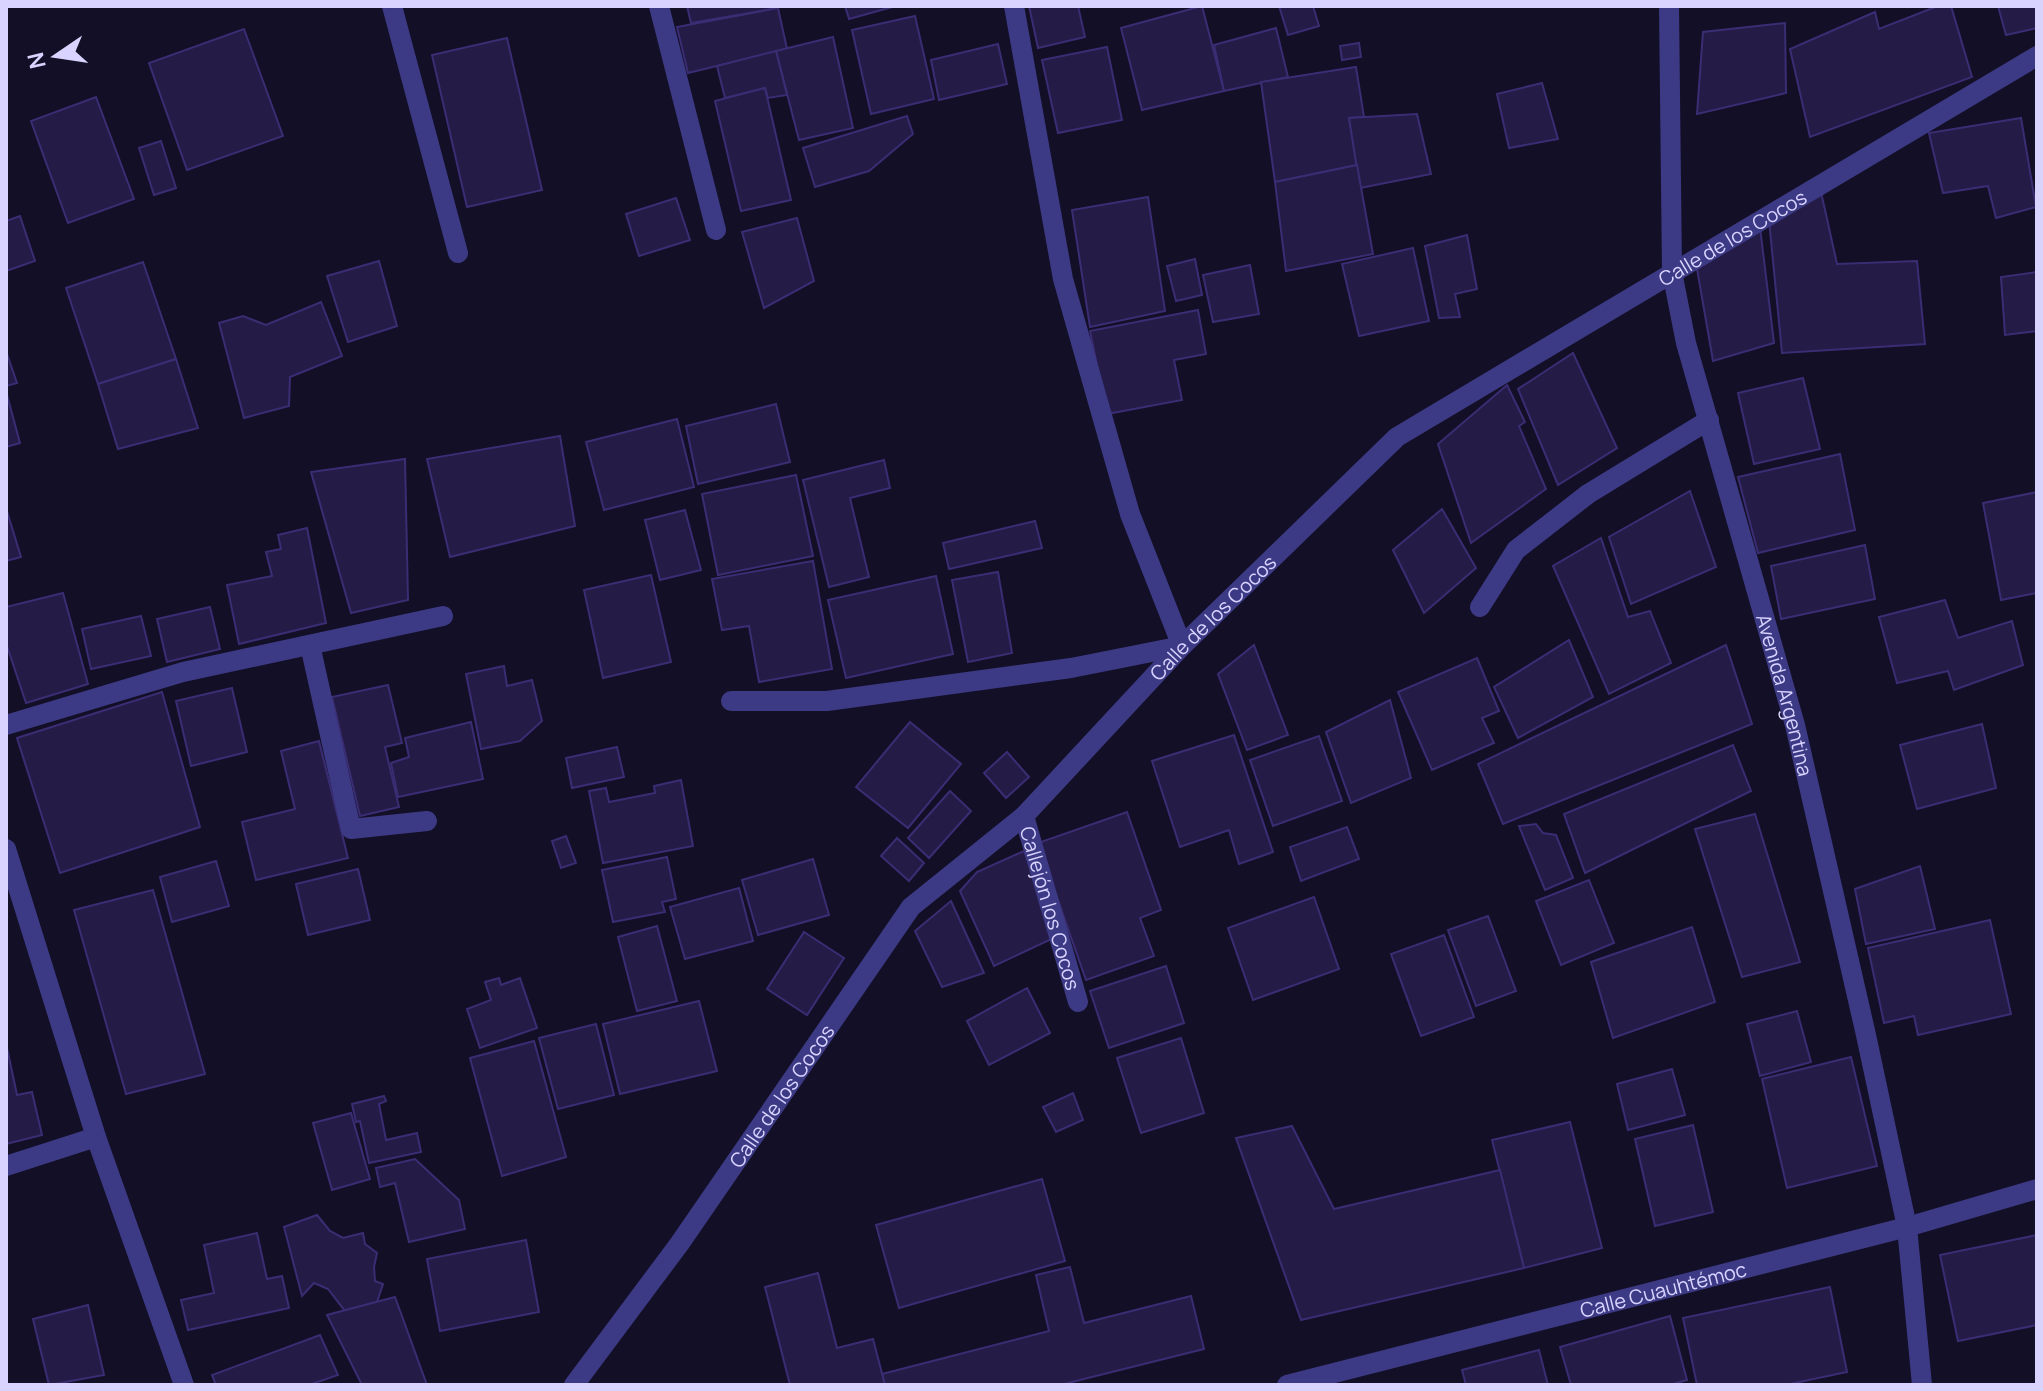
<svg xmlns="http://www.w3.org/2000/svg" width="2043" height="1391" font-family="Manrope,sans-serif">
	<style>
		.building { fill: #241b47; stroke: #3b2d73; stroke-width: 2 }
		.lines { fill: none; stroke-linecap: round; stroke-linejoin: round }
		.minor { stroke: #3d3a85; stroke-width: 20 }
		.labels { text-anchor: middle; dominant-baseline: central; stroke-width: 8; stroke-linejoin: round; paint-order: stroke }
		.street-label { font-size: 20px; fill: #d9d4ff; stroke: #130f26 }
	</style>
	<rect width="100%" height="100%" fill="#130f26"/>
	<!-- building -->
	<g class="building">
		<path d="M687 6H778V8L691 23Z"/>
		<path d="M845 6H896L849 19Z"/>
		<path d="M1029 6H1078L1085 37 1038 48Z"/>
		<path d="M1202 6 1224 91 1142 110 1121 28Z"/>
		<path d="M1279 6H1313L1319 26 1288 35Z"/>
		<path d="M1938 6H1951L1972 77 1810 137 1790 49 1875 12 1879 29Z"/>
		<path d="M1998 6H2037V28L2006 35Z"/>
		<path d="M778 8 787 49 688 73 677 27Z"/>
		<path d="M915 16 934 99 871 114 852 30Z"/>
		<path d="M1785 23 1786 93 1697 114 1703 32Z"/>
		<path d="M1276 28 1288 77 1224 91 1214 45Z"/>
		<path d="M244 29 283 136 187 170 149 63Z"/>
		<path d="M833 37 853 128 799 140 776 51Z"/>
		<path d="M507 38 542 190 467 207 432 55Z"/>
		<path d="M1359 43 1361 57 1342 60 1340 46Z"/>
		<path d="M998 44 1007 84 939 100 931 60Z"/>
		<path d="M1107 47 1122 120 1058 133 1042 60Z"/>
		<path d="M776 51 787 95 768 98 765 88 725 98 717 66Z"/>
		<path d="M1356 67 1364 117 1349 118 1357 165 1275 182 1261 82Z"/>
		<path d="M1542 83 1558 139 1509 148 1497 94Z"/>
		<path d="M765 88 791 200 741 211 715 101Z"/>
		<path d="M96 97 134 199 68 223 31 121Z"/>
		<path d="M1417 114 1431 174 1360 188 1349 118Z"/>
		<path d="M907 116 913 134 869 171 815 187 803 148Z"/>
		<path d="M2021 118 2036 207 1996 218 1988 186 1943 193 1929 133Z"/>
		<path d="M161 141 176 188 154 195 139 148Z"/>
		<path d="M1357 165 1373 254 1286 271 1275 182Z"/>
		<path d="M1821 192 1837 264 1917 261 1925 344 1782 353 1769 220Z"/>
		<path d="M1148 197 1165 311 1090 327 1072 210Z"/>
		<path d="M676 198 690 240 639 256 626 214Z"/>
		<path d="M20 216 35 261 6 271V221Z"/>
		<path d="M797 218 814 281 764 308 742 232Z"/>
		<path d="M1760 227 1774 343 1713 361 1696 263Z"/>
		<path d="M1467 235 1477 289 1455 294 1460 317 1439 318 1425 246Z"/>
		<path d="M1413 248 1429 321 1359 336 1342 264Z"/>
		<path d="M1195 259 1202 295 1176 301 1167 266Z"/>
		<path d="M379 261 397 326 348 342 327 276Z"/>
		<path d="M143 262 176 359 98 384 66 288Z"/>
		<path d="M1250 265 1259 314 1213 322 1203 275Z"/>
		<path d="M2037 272V331L2005 335 2001 277Z"/>
		<path d="M321 302 342 356 290 377 289 406 244 418 219 323 243 316 266 325Z"/>
		<path d="M1198 310 1206 354 1174 360 1182 400 1107 414 1090 331Z"/>
		<path d="M6 351 17 383 6 386Z"/>
		<path d="M1573 353 1617 448 1558 485 1518 389Z"/>
		<path d="M176 359 198 428 118 449 98 384Z"/>
		<path d="M1803 378 1820 449 1754 464 1738 393Z"/>
		<path d="M1507 385 1525 422 1519 426 1546 489 1471 543 1438 444Z"/>
		<path d="M7 395 20 443 6 447V395Z"/>
		<path d="M776 404 790 462 698 484 686 426Z"/>
		<path d="M677 419 694 487 604 510 586 442Z"/>
		<path d="M560 436 575 526 450 557 427 459Z"/>
		<path d="M1840 454 1855 530 1758 553 1738 477Z"/>
		<path d="M405 459 408 600 351 613 311 472Z"/>
		<path d="M884 460 890 488 850 498 869 577 829 587 803 480Z"/>
		<path d="M796 475 813 556 718 575 702 494Z"/>
		<path d="M1690 491 1716 567 1631 604 1609 537Z"/>
		<path d="M2037 492V593L2001 600 1983 503Z"/>
		<path d="M6 508 21 557 6 561Z"/>
		<path d="M1442 509 1476 568 1424 613 1393 550Z"/>
		<path d="M685 510 701 570 660 580 645 520Z"/>
		<path d="M1035 521 1042 548 949 569 943 543Z"/>
		<path d="M307 528 326 623 239 644 227 585 272 576 266 552 281 549 278 535Z"/>
		<path d="M1601 538 1628 617 1650 611 1671 663 1609 694 1553 566Z"/>
		<path d="M1865 545 1875 599 1781 619 1771 566Z"/>
		<path d="M813 561 832 669 759 682 749 626 722 630 712 579Z"/>
		<path d="M998 572 1012 653 968 662 952 580Z"/>
		<path d="M651 575 671 662 603 678 584 590Z"/>
		<path d="M936 576 953 654 846 678 828 600Z"/>
		<path d="M63 593 88 684 26 703 6 643V607Z"/>
		<path d="M1945 600 1958 638 2012 621 2023 665 1954 690 1948 671 1897 683 1879 617Z"/>
		<path d="M210 607 220 649 167 662 157 619Z"/>
		<path d="M141 616 151 656 91 669 82 629Z"/>
		<path d="M1569 640 1593 697 1518 738 1494 687Z"/>
		<path d="M1254 645 1288 735 1247 750 1218 674Z"/>
		<path d="M1726 645 1752 724 1503 824 1478 764Z"/>
		<path d="M1477 658 1499 711 1482 718 1494 743 1432 770 1398 692Z"/>
		<path d="M504 666 507 686 532 680 542 721 520 741 481 749 466 674Z"/>
		<path d="M388 685 402 743 385 747 399 807 360 816 332 697Z"/>
		<path d="M232 688 247 752 191 766 176 701Z"/>
		<path d="M162 692 200 827 60 873 17 738Z"/>
		<path d="M1390 700 1411 778 1351 803 1326 732Z"/>
		<path d="M471 722 483 779 398 797 391 763 409 757 405 738Z"/>
		<path d="M910 722 961 764 908 828 856 787Z"/>
		<path d="M1982 724 1996 788 1917 809 1900 745Z"/>
		<path d="M1234 735 1273 852 1239 864 1229 830 1180 847 1152 761Z"/>
		<path d="M1319 736 1342 801 1273 826 1250 760Z"/>
		<path d="M319 741 348 858 256 880 242 822 295 809 281 751Z"/>
		<path d="M1733 745 1751 791 1585 873 1564 814Z"/>
		<path d="M617 747 624 777 572 788 566 758Z"/>
		<path d="M1007 752 1029 777 1006 798 984 773Z"/>
		<path d="M681 780 693 846 603 863 589 791 606 788 609 802 655 793 654 786Z"/>
		<path d="M950 791 971 811 929 858 908 838Z"/>
		<path d="M1127 812 1161 910 1140 918 1154 956 1086 980 1038 843Z"/>
		<path d="M1755 814 1800 962 1742 977 1695 829Z"/>
		<path d="M1536 824 1543 833 1556 835 1573 878 1545 890 1519 826Z"/>
		<path d="M1347 827 1359 859 1301 881 1290 847Z"/>
		<path d="M566 836 576 863 561 868 552 841Z"/>
		<path d="M897 838 924 863 909 881 881 856Z"/>
		<path d="M1024 851 1058 936 994 966 960 891 977 872Z"/>
		<path d="M667 857 676 899 662 902 665 912 613 922 602 870Z"/>
		<path d="M813 859 829 915 758 935 742 880Z"/>
		<path d="M216 861 229 906 172 922 160 877Z"/>
		<path d="M1920 866 1935 929 1866 944 1855 889Z"/>
		<path d="M358 869 370 920 308 935 296 884Z"/>
		<path d="M1589 880 1614 943 1561 965 1536 901Z"/>
		<path d="M739 888 753 941 685 959 670 907Z"/>
		<path d="M153 890 205 1074 126 1094 74 910Z"/>
		<path d="M1314 897 1339 969 1253 1000 1228 928Z"/>
		<path d="M951 901 984 973 942 987 915 931Z"/>
		<path d="M1488 916 1516 991 1476 1006 1448 930Z"/>
		<path d="M1990 920 2011 1014 1918 1035 1914 1016 1884 1023 1868 948Z"/>
		<path d="M657 926 677 1001 637 1011 618 937Z"/>
		<path d="M1692 927 1715 1002 1613 1038 1591 962Z"/>
		<path d="M804 932 844 958 807 1015 767 989Z"/>
		<path d="M1444 935 1474 1017 1421 1036 1391 954Z"/>
		<path d="M1166 966 1184 1023 1109 1048 1090 991Z"/>
		<path d="M499 978 501 985 520 978 537 1028 480 1048 467 1009 491 1000 485 982Z"/>
		<path d="M1027 988 1050 1033 989 1065 967 1021Z"/>
		<path d="M699 1001 717 1071 620 1094 603 1024Z"/>
		<path d="M1797 1011 1811 1062 1760 1076 1747 1024Z"/>
		<path d="M596 1024 614 1095 558 1109 539 1038Z"/>
		<path d="M1181 1038 1204 1113 1141 1133 1117 1058Z"/>
		<path d="M534 1041 566 1157 502 1176 470 1058Z"/>
		<path d="M6 1043 17 1095 32 1092 42 1135 6 1144Z"/>
		<path d="M1851 1057 1877 1166 1787 1188 1762 1079Z"/>
		<path d="M1672 1069 1685 1115 1628 1130 1617 1084Z"/>
		<path d="M1073 1093 1083 1120 1056 1132 1043 1107Z"/>
		<path d="M384 1096 386 1101 379 1104 386 1140 417 1133 421 1152 369 1163 360 1121 356 1122 352 1104Z"/>
		<path d="M351 1113 370 1179 332 1190 313 1123Z"/>
		<path d="M1570 1122 1602 1248 1524 1268 1492 1140Z"/>
		<path d="M1693 1125 1713 1212 1655 1226 1635 1139Z"/>
		<path d="M1292 1126 1334 1209 1500 1170 1524 1268 1301 1320 1236 1138Z"/>
		<path d="M415 1159 459 1200 465 1229 409 1242 395 1183 380 1187 376 1168Z"/>
		<path d="M1042 1179 1065 1261 899 1308 876 1225Z"/>
		<path d="M317 1215 330 1231 343 1238 363 1233 365 1244 377 1253 374 1267 375 1281 383 1284 377 1302 345 1311 328 1289 314 1283 302 1296 284 1227Z"/>
		<path d="M257 1233 267 1279 282 1276 289 1308 188 1330 181 1300 214 1293 204 1245Z"/>
		<path d="M2037 1235V1325L1958 1341 1940 1255Z"/>
		<path d="M526 1240 539 1312 440 1331 427 1259Z"/>
		<path d="M1070 1267 1084 1323 1191 1296 1204 1349 1060 1385H885L882 1374 1049 1331 1036 1275Z"/>
		<path d="M818 1273 837 1348 873 1339 885 1385H790L765 1287Z"/>
		<path d="M1830 1287 1847 1372 1785 1385H1697L1683 1318Z"/>
		<path d="M395 1297 427 1385H362L327 1315Z"/>
		<path d="M88 1305 104 1375 49 1385 33 1319Z"/>
		<path d="M1670 1316 1687 1380 1669 1385H1571L1560 1347Z"/>
		<path d="M320 1335 338 1375 309 1385H216L212 1375Z"/>
		<path d="M1539 1350 1548 1385H1466L1462 1370Z"/>
	</g>
	<g class="lines">
		<!-- minor -->
		<g class="minor">
			<path d="M392 6 458 253"/>
			<path d="M659 6 716 230"/>
			<path id="s1" d="M1669 6 1672 272 1686 343 1795 725 1866 1035 1907 1227 1922 1385"/>
			<path d="M1480 607 1516 550 1588 494 1709 420"/>
			<path d="M310 645 351 829 427 821"/>
			<path d="M731 701H827L1071 668 1182 646 1130 514 1063 279 1014 6"/>
			<path d="M6 725 183 672 443 616"/>
			<path id="s2" d="M1024 816 1078 1002"/>
			<path d="M6 849 96 1137 184 1385"/>
			<path d="M6 1166 96 1137"/>
			<path id="s3" d="M574 1385 680 1243 911 907 1024 816 1182 646 1397 437 2037 56"/>
			<path id="s4" d="M1287 1385 1907 1227 2037 1189"/>
		</g>
	</g>
	<g class="labels">
		<!-- street labels -->
		<g class="street-label">
			<text stroke="none"><textPath href="#s3" startOffset="1652">Calle de los Cocos</textPath></text>
			<text stroke="none"><textPath href="#s3" startOffset="1004">Calle de los Cocos</textPath></text>
			<text stroke="none"><textPath href="#s1" startOffset="704">Avenida Argentina</textPath></text>
			<text stroke="none"><textPath href="#s2" startOffset="96">Callejón los Cocos</textPath></text>
			<text stroke="none"><textPath href="#s3" startOffset="356">Calle de los Cocos</textPath></text>
			<text stroke="none"><textPath href="#s4" startOffset="388">Calle Cuauhtémoc</textPath></text>
		</g>
	</g>
	<!-- border -->
	<rect width="2043" height="1391" fill="none" stroke="#d9d4ff" stroke-width="16"/>
	<!-- north arrow -->
	<g transform="translate(56 56) rotate(257)" stroke="#130f26" stroke-width="6" paint-order="stroke">
	<path d="M0-6L14 30L0 20L-14 30Z" fill="#d9d4ff"/>
	<text y="-12" font-size="22" font-weight="bold" text-anchor="middle" fill="#d9d4ff">N</text>
	</g>
</svg>
